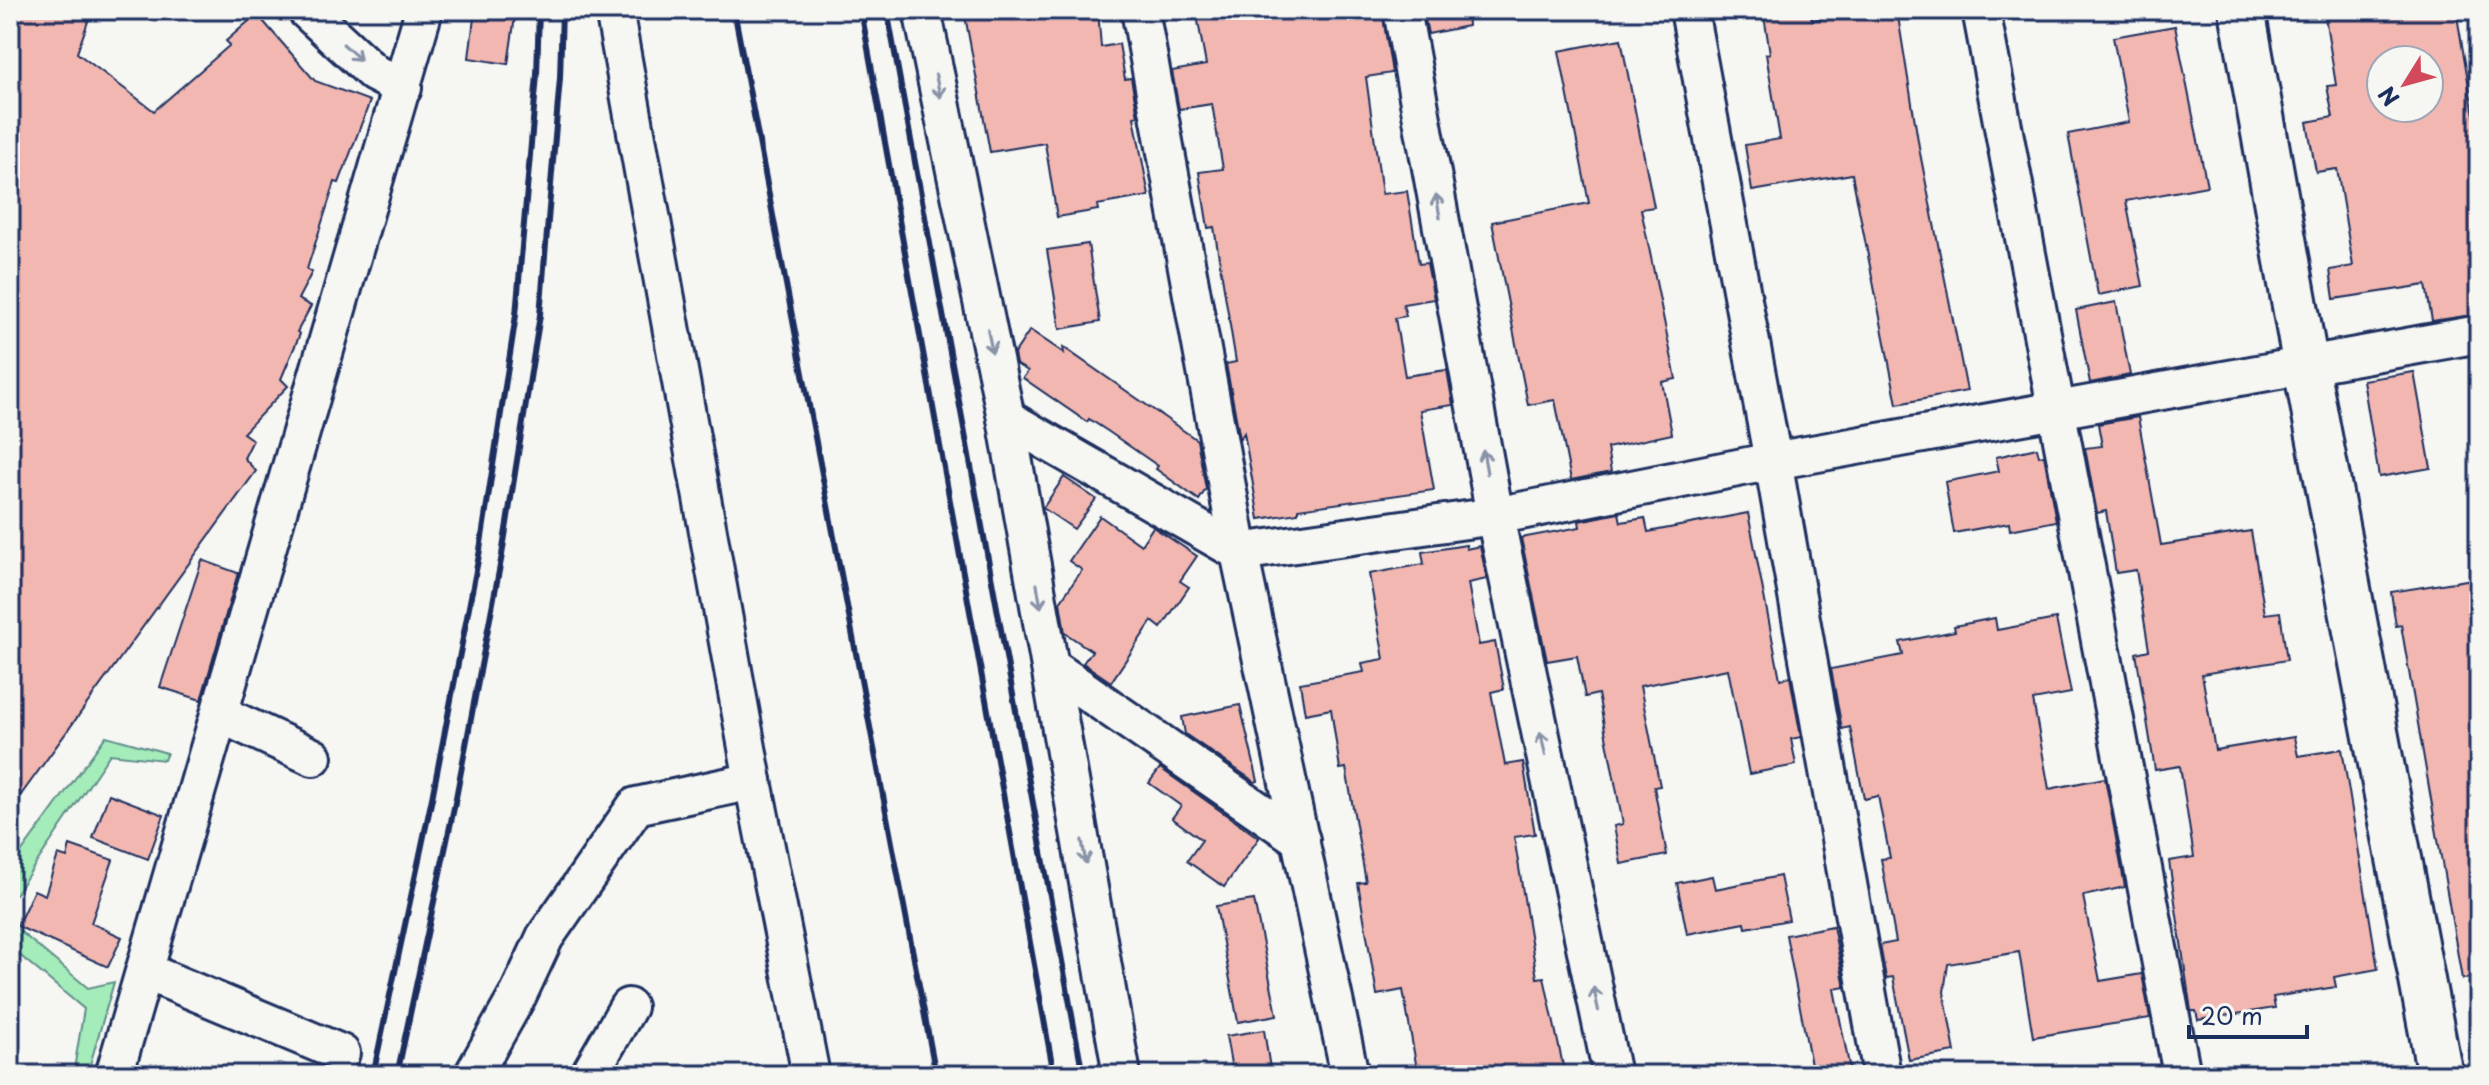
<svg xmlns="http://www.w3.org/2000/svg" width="2489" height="1085" font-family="'Playpen Sans',sans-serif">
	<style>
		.green { fill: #a4ecb9; stroke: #608e8c; stroke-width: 2 }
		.building { fill: #f2b7b0; stroke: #1b2f5e; stroke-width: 2; fill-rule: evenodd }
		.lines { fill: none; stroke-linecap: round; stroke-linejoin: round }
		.minor-casing { stroke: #1b2f5e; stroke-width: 42 }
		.tertiary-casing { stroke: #1b2f5e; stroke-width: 50 }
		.minor { stroke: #f6f6f2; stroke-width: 36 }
		.tertiary { stroke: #f6f6f2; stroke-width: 44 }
		.rail { stroke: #1b2f5e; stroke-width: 6 }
		.oneway { stroke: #8892a8 }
	</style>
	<rect width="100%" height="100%" fill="#f6f6f2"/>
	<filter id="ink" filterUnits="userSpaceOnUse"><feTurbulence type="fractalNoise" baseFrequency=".0125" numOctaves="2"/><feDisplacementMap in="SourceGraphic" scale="16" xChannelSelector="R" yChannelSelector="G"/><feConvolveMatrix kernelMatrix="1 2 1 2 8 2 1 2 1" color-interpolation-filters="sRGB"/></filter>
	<g filter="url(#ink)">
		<!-- green -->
		<g class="green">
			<path d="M106 736 167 753 164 760 110 754 10 902V868Z"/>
			<path d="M10 923 88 988 114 982 87 1075H73L84 1009 10 947Z"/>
		</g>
		<!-- building -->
		<g class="building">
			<path d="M10 10H92L77 53 154 111 230 45 226 41 257 14 315 81 370 101 339 183 335 182 307 269 312 272 298 299 311 306 297 332 300 334 281 379 288 386 243 433 253 440 244 458 256 471 10 810Z"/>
			<path d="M475 10H516L508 64 469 58Z"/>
			<path d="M964 10H1098L1101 47 1119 44 1125 79 1131 78 1138 116 1134 117 1149 196 1097 205 1098 210 1057 217 1045 143 990 152Z"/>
			<path d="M1196 10H1382L1392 73 1366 77 1382 194 1407 191 1419 264 1427 263 1434 299 1403 304 1406 316 1395 318 1405 376 1447 370 1453 405 1420 410 1434 490 1298 509V513L1259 519 1244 433 1240 439 1226 364 1236 362 1214 227 1208 228 1199 172 1223 169 1212 104 1179 109 1172 71 1206 65Z"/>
			<path d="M1423 10H1467L1468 26 1428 34Z"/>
			<path d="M1763 10H1810L1812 20 1871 10H1897L1920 153 1967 391 1897 404 1852 174 1752 191 1745 145 1780 139 1766 54 1770 53Z"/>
			<path d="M2324 10H2456L2479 144V314L2432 321 2426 285 2334 299 2330 270 2353 266 2337 169 2316 172 2307 122 2333 117 2327 86 2336 85ZM2381 60H2429V108H2381Z"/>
			<path d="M2175 26 2207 186 2126 201 2143 286 2098 295 2068 134 2129 122 2113 37Z"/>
			<path d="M1621 39 1654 207 1641 209 1676 379 1662 382 1672 434 1607 448 1611 472 1571 480 1555 400 1528 405 1492 222 1589 203 1559 51Z"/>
			<path d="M1088 244 1100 322 1060 329 1047 250Z"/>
			<path d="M2116 302 2130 375 2090 383 2076 310Z"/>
			<path d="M1030 330 1064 353 1063 347 1197 440 1206 489 1199 500 1156 469 1158 466 1109 432 1089 419 1087 422 1023 378 1028 371 1016 364 1014 354Z"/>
			<path d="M2414 372 2431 468 2379 477 2363 380Z"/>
			<path d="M2138 417 2161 545 2251 531 2265 614 2280 612 2287 660 2202 674 2215 750 2294 737 2298 756 2342 749 2378 969 2334 977 2336 987 2273 997 2275 1008 2198 1020 2196 1011H2191L2169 861 2194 857 2180 766 2155 770 2136 653 2149 650 2136 570 2116 573 2106 511 2097 513 2085 448 2102 446 2098 424Z"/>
			<path d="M2037 448 2039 456 2044 455 2056 521 2010 530 2009 523 1954 533 1945 482 1999 471 1996 457Z"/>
			<path d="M1064 477 1096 499 1074 529 1043 508Z"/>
			<path d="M1619 513 1621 522 1645 518 1648 532 1748 513 1780 679 1790 677 1801 737 1791 739 1796 765 1749 774 1728 669 1640 686 1660 786 1654 787 1667 855 1621 864 1614 826 1623 824 1598 694 1585 697 1577 656 1547 661 1521 538 1580 527 1579 521Z"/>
			<path d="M1100 516 1141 545 1153 527 1197 556 1180 581 1189 587 1161 628 1152 621 1111 682 1083 663 1092 651 1065 633 1060 602 1082 570 1069 561Z"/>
			<path d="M1466 545V549L1480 546 1487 579 1468 583 1479 645 1495 642 1504 689 1491 692 1505 765 1523 762 1535 834 1514 837 1537 978 1544 977 1565 1075H1418L1403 990 1377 995 1358 883 1366 882 1346 768 1340 769 1331 709 1305 714 1300 683 1364 672 1362 663 1384 659 1369 574 1424 564 1422 552Z"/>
			<path d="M202 560 238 573 201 700 160 687Z"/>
			<path d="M2473 579 2479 616V978L2462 979 2401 625 2396 626 2391 592Z"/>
			<path d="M1995 618 1997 630 2056 619 2071 693 2033 700 2049 789 2105 778 2125 887 2083 896 2100 981 2142 974 2150 1018 2033 1037 2019 952 1948 964 1944 992 1955 1052 1909 1060 1893 977 1886 978 1880 945 1896 942 1881 859 1890 858 1878 796 1864 799 1850 727 1842 729 1831 669 1903 655 1900 642 1955 631 1954 626Z"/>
			<path d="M1240 705 1258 781 1255 782 1185 734 1182 717Z"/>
			<path d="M1160 768 1259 838 1224 887 1187 861 1202 840 1172 818 1181 806 1149 783Z"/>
			<path d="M109 794 164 815 148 859 93 838Z"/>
			<path d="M70 845 113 860 91 923 122 937 108 967 17 926 34 890 45 895 58 855 67 858Z"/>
			<path d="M1712 876 1715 889 1780 876 1789 920 1746 928 1745 923 1687 934 1677 883Z"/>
			<path d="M1254 900 1277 1015 1238 1022 1216 906Z"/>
			<path d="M1833 926 1845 987 1834 989 1851 1075H1813L1786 935Z"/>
			<path d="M1264 1030 1271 1075H1233L1226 1036Z"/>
		</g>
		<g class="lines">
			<defs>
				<g id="minor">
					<path d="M306 10 374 73 403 88"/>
					<path d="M614 10 753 781 811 1075"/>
					<path d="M922 10 1006 418 1122 1075"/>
					<path d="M1140 10 1239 552 1350 1075"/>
					<path d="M1402 10 1495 516 1612 1075"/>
					<path d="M1689 10 1773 461 1882 1075"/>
					<path d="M1981 10 2182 1075"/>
					<path d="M1006 418 1239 552 1495 516 1773 461 2479 334"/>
					<path d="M1051 667 1301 840"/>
					<path d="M220 714 313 757"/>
					<path d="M145 971 341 1053"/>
					<path d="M114 1075 424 10"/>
					<path d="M473 1075 518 995 545 937 636 806 753 781"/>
					<path d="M589 1075 628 1007"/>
				</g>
				<path id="tertiary" d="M2242 10 2306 367 2440 1075"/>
			</defs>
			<!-- minor casing -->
			<use href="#minor" class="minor-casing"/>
			<!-- tertiary casing -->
			<use href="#tertiary" class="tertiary-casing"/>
			<!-- minor -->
			<use href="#minor" class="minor"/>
			<!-- tertiary -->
			<use href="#tertiary" class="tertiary"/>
			<!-- rail -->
			<g class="rail">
				<path d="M734 10 936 1075"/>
				<path d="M861 10 1054 1075"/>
				<path d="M887 10 1083 1075"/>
				<path d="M373 1075 432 798 480 550 516 315 537 75 539 10"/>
				<path d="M397 1075 455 803 502 555 540 315 560 78 562 10"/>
			</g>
		</g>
		<!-- one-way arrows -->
		<defs><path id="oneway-shaft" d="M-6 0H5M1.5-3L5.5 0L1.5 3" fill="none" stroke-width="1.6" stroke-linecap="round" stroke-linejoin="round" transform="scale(2)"/></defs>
		<g class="oneway">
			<use href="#oneway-shaft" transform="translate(352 52) rotate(42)"/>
			<use href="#oneway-shaft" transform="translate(938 86) rotate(78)"/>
			<use href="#oneway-shaft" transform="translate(1438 206) rotate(-100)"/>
			<use href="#oneway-shaft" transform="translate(990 341) rotate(78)"/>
			<use href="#oneway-shaft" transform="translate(1485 462) rotate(-100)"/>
			<use href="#oneway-shaft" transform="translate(1039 596) rotate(80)"/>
			<use href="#oneway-shaft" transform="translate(1543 744) rotate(-102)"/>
			<use href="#oneway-shaft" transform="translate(1084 852) rotate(80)"/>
			<use href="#oneway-shaft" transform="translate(1596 999) rotate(-102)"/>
		</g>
	</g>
	<!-- margin -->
	<rect width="2489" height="1085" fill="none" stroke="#f6f6f2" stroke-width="40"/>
	<rect x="20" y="20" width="2449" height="1045" fill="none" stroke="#1b2f5e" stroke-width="3" filter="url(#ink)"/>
	<!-- north arrow -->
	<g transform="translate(2405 84) rotate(233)"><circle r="38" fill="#f6f6f2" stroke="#9ea6b7" stroke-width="2"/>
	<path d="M0-6L14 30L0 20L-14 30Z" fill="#d1495b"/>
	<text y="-12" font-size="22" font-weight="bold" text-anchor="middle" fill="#1b2f5e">N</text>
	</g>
	<!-- scale -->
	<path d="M2189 1025v12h118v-12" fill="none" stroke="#1b2f5e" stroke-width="4"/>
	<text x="2201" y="1025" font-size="24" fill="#1b2f5e" stroke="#f6f6f2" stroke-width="6" paint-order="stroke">20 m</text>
</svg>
